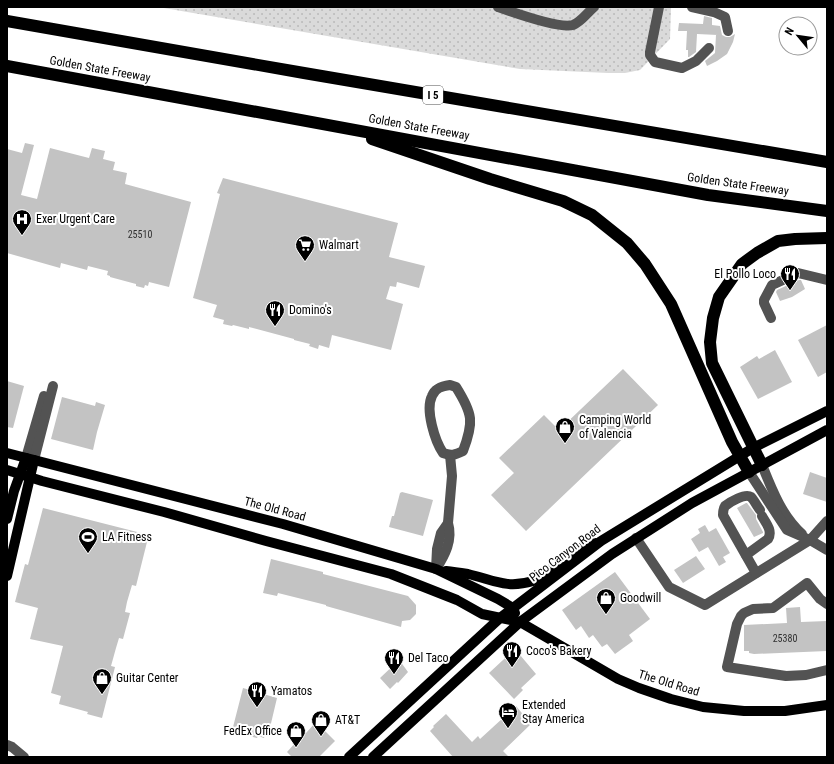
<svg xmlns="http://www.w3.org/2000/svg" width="834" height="764" font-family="'Roboto Condensed',sans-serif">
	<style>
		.grass { fill: url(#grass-dots) }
		.building { fill: #c3c3c3 }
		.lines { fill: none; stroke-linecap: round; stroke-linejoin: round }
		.minor { stroke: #535353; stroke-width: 10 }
		.major { stroke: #000; stroke-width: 10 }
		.highway { stroke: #000; stroke-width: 12 }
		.labels { text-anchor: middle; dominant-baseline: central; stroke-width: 4; stroke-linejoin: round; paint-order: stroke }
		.number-label { font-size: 10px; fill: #313131 }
		.shield { fill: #fff; stroke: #4c4c4c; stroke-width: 1 }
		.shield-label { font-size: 11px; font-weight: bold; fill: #000 }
		.street-label { font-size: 12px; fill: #000; stroke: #fff }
		.poi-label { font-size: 12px; fill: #000; stroke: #fff; text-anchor: start }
	</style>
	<defs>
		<pattern id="grass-dots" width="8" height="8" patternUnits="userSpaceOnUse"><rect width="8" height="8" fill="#dadada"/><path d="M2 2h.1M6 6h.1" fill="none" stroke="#b9b9b9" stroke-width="1.8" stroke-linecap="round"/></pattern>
	</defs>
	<rect width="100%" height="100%" fill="#fff"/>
	<!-- grass -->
	<path class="grass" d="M158 7H671L670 39 640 70 625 73H608L520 69Z"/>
	<!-- building -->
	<g class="building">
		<path d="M704 16 712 18V25L720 26 722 35 726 37H730L735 34 733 42 727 54 717 61 707 66 705 61 715 53 716 35H718L697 34 696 52 689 57H688V50H686L687 31H678L679 23 703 24Z"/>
		<path d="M25 143 34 145 21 195 37 199 50 148 89 158 92 148 105 151 103 159 115 162 113 170 127 173 125 184 191 202 169 287 149 282 148 286 145 285 144 288 136 286V284L110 277V276L107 275 108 271 88 266 87 270 61 263 60 268 7 253V149L22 153Z"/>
		<path d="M223 178 398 223 389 257 425 266 419 288 397 282 396 287 390 286 386 299 403 304 391 350 332 335 329 348 319 345 318 349 309 346 310 344 294 340V339L249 327V329L233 325 232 326 223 324 224 320 213 317 217 305 193 298 220 194 217 193Z"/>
		<path d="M799 280H801L805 289 792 297 780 301 776 292 777 290Z"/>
		<path d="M827 325V372L818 377 798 340Z"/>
		<path d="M775 350 792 382 758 399 740 367 757 356 759 359Z"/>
		<path d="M623 369 658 405 526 531 491 495 514 473 499 458 544 415 559 430Z"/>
		<path d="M7 381 24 386 13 428 7 427Z"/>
		<path d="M62 397 95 406 96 402 105 405 97 432 93 450 51 439Z"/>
		<path d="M810 472 827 478V502L803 494Z"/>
		<path d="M402 492 433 500 423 536 389 527 392 516H394L400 493Z"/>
		<path d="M746 503H747L756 515V519L763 532V533L754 537 737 508Z"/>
		<path d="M43 508 145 534 143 541 147 542 136 586 132 585 127 602 125 612 130 613 123 639 119 638 116 648 111 666 115 667 102 718 87 714 88 712 59 704 61 696 51 693 63 646 30 639 38 608 15 602 25 564 28 565Z"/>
		<path d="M705 525 709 532 716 528 730 553 723 557 726 562 719 566 708 547 699 552 691 539 700 533 698 529Z"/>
		<path d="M696 556 705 569 683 583 674 570Z"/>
		<path d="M271 559 323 572V574L408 596 416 605V614L410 620 402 621 401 627 326 606V605L278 593 277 596 263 593Z"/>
		<path d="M615 572 650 619 629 635 633 641 615 654 607 644 602 647 593 635 589 638 581 626 576 630 562 610Z"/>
		<path d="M800 607 801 622 827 621V651L754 654 749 653V651H744V625L787 623 786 608Z"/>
		<path d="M515 649 536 674 521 688 523 690 514 699 489 673Z"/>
		<path d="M398 661H400L408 672 398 683 397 682 390 689 380 678Z"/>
		<path d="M243 688 277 698 268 736 265 735 264 738 258 736 257 738 245 735 246 730 233 727Z"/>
		<path d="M516 706 531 724 503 751 509 757H453L430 731 434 727 433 726 446 714 472 742 478 736 480 739Z"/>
		<path d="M316 722 335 741 319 757H292L287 752 297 741 294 738 303 730 306 733Z"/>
	</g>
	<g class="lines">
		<!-- minor -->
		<g class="minor">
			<path d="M498 7C512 12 559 29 573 25 581 22 587 13 594 7"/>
			<path d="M659 7 650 52V55L655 62 682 68 696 61 709 48"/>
			<path d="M692 7 714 12 725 17 728 31"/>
			<path d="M771 318 764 303V300L772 285 798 273 827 280"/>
			<path d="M450 385 456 387C473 414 474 422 463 451 455 455 451 456 443 453 435 441 425 410 432 396 435 388 442 386 450 385Z"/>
			<path d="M26 458 44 396"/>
			<path d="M34 460 53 386"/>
			<path d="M762 465C772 490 782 516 802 534"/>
			<path d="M749 472 787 530 810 540 827 550"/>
			<path d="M636 538 669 587 705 605 810 540 827 521"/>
			<path d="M746 555 768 539C773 531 766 523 762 516"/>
			<path d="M436 569 437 549 441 533 448 523 452 476 450 455"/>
			<path d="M436 569C445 555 453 540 448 523"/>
			<path d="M756 573 723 515C723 512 723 509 725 506 730 502 745 493 751 497 754 500 757 506 760 510"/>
			<path d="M827 604 820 599 807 583 773 608 753 609 744 613 741 616 737 624 727 667 786 676 806 675 827 670"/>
			<path d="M7 745 12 747 24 757"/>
		</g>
		<!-- major -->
		<g class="major">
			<path d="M7 453 283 524 436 569 498 599 513 608 515 613"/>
			<path d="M7 470 42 481 164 512 266 541 391 574 457 600 482 614 520 622 618 679 639 688 671 699 703 707 744 711H785L827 705"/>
			<path d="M7 519 14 491 26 458"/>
			<path d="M446 571C454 572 461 573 468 574 494 580 506 589 533 581L585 545 595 543"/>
			<path d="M7 576 34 460"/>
			<path d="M349 757 500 618 601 541 753 448 827 411"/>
			<path d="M373 757 520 622 612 554 692 503 827 430"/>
		</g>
		<!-- highway -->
		<g class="highway">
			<path d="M7 21 304 73 827 162"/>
			<path d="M7 66 708 195 827 211"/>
			<path d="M372 139 490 179 563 201 592 215 627 243 645 264 671 304 732 442 749 472"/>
			<path d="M762 465 712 363 710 342 713 318 719 297 742 264 757 253 778 241 795 239 827 238"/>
		</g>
	</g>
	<!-- icons -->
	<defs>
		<symbol id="hospital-pin" viewBox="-11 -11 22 30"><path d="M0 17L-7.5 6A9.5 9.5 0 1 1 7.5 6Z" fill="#000" stroke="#fff"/><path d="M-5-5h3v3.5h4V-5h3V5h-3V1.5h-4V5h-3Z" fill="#fff"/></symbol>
		<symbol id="supermarket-pin" viewBox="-11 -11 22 30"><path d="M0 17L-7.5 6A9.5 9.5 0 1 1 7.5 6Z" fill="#000" stroke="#fff"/><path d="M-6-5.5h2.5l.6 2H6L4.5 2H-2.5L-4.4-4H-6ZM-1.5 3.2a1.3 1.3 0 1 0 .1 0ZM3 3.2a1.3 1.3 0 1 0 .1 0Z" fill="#fff"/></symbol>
		<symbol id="restaurant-pin" viewBox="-11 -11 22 30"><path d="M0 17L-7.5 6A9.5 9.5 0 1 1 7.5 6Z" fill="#000" stroke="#fff"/><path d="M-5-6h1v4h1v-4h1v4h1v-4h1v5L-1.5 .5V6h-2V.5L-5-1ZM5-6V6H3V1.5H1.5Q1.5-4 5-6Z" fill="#fff"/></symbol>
		<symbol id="shop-pin" viewBox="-11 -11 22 30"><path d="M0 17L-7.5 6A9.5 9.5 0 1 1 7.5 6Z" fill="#000" stroke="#fff"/><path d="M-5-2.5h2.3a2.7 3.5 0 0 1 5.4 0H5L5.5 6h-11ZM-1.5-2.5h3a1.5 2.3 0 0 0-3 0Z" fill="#fff"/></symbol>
		<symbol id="stadium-pin" viewBox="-11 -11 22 30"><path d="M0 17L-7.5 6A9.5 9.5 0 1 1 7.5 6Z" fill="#000" stroke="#fff"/><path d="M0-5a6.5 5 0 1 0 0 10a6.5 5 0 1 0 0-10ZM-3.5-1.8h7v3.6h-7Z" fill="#fff"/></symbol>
		<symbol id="hotel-pin" viewBox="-11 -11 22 30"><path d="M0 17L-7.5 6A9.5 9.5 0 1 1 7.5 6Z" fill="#000" stroke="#fff"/><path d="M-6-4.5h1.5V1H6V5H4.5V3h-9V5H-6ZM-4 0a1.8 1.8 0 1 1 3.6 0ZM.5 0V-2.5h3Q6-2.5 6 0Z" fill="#fff"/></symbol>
	</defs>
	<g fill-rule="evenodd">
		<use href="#hospital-pin" x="11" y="208" width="22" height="30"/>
		<use href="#supermarket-pin" x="294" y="234" width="22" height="30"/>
		<use href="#restaurant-pin" x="779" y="263" width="22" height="30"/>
		<use href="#restaurant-pin" x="264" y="299" width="22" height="30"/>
		<use href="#shop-pin" x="554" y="416" width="22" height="30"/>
		<use href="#stadium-pin" x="77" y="526" width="22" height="30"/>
		<use href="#shop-pin" x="595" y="587" width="22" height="30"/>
		<use href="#restaurant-pin" x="501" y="640" width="22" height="30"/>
		<use href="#restaurant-pin" x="383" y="647" width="22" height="30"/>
		<use href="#shop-pin" x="91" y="667" width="22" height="30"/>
		<use href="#restaurant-pin" x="246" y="680" width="22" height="30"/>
		<use href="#hotel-pin" x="497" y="701" width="22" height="30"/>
		<use href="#shop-pin" x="310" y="709" width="22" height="30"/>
		<use href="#shop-pin" x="285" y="720" width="22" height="30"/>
	</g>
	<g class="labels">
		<!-- number labels -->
		<g class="number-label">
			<text x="140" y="234">25510</text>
			<text x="785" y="638">25380</text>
		</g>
		<!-- shield labels -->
		<rect class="shield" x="423" y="86" width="20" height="18" rx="3"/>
		<g class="shield-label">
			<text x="433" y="95">I 5</text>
		</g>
		<!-- street labels -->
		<g class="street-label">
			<text transform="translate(100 69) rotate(10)">Golden State Freeway</text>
			<text transform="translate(419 127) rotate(10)">Golden State Freeway</text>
			<text transform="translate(738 184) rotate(8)">Golden State Freeway</text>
			<text transform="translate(275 509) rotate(15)">The Old Road</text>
			<text transform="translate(565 553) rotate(-37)">Pico Canyon Road</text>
			<text transform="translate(669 683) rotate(17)">The Old Road</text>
		</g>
		<!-- poi labels -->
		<g class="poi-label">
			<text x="36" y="219">Exer Urgent Care</text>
			<text x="319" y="245">Walmart</text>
			<text x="776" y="274" text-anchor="end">El Pollo Loco</text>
			<text x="289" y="310">Domino's</text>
			<text x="579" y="420">Camping World<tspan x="579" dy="14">of Valencia</tspan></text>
			<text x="102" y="537">LA Fitness</text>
			<text x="620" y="598">Goodwill</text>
			<text x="526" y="651">Coco's Bakery</text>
			<text x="408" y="658">Del Taco</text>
			<text x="116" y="678">Guitar Center</text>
			<text x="271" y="691">Yamatos</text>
			<text x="522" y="705">Extended<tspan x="522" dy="14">Stay America</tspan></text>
			<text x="335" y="720">AT&amp;T</text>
			<text x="282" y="731" text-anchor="end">FedEx Office</text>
		</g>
	</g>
	<!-- border -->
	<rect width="834" height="764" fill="none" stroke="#000000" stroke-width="16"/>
	<!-- north arrow -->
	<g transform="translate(798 36) rotate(299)"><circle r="19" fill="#ffffff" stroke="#999999"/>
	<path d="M0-3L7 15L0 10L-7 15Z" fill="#000000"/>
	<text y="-6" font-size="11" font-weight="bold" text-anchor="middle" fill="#000000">N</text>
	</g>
</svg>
